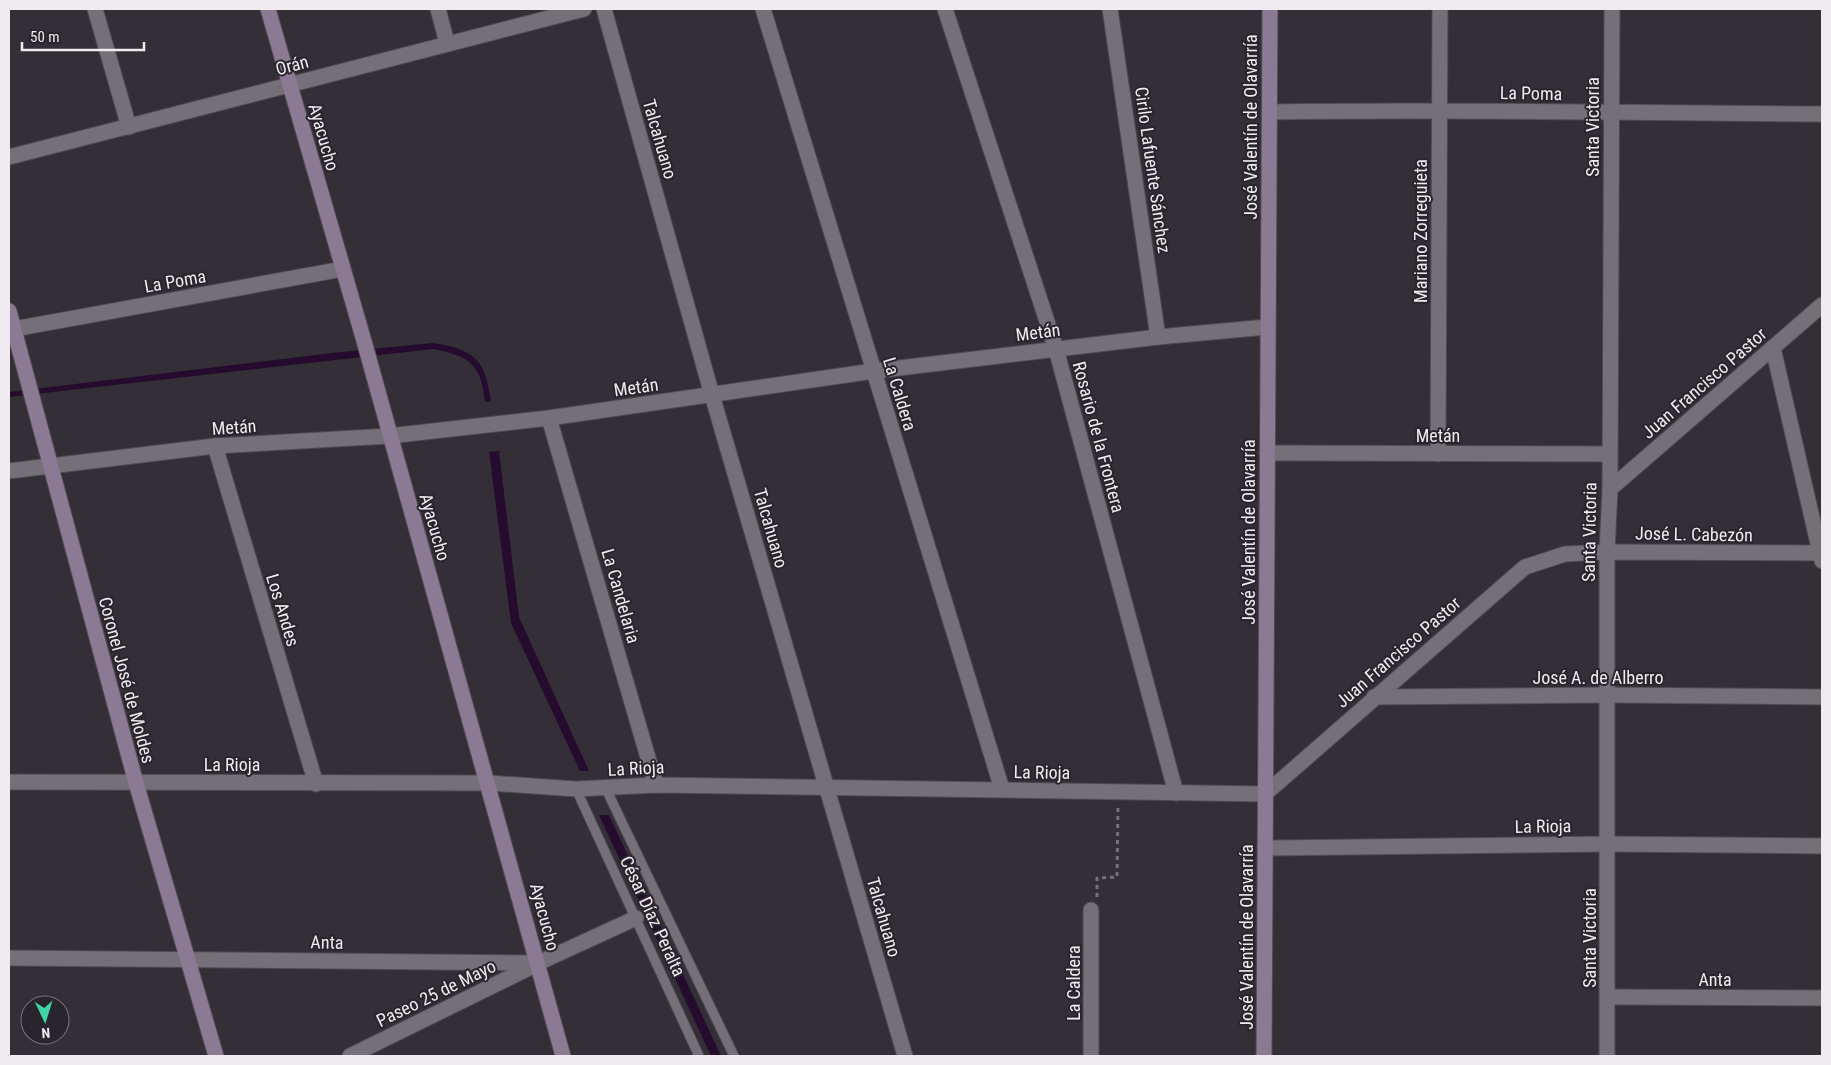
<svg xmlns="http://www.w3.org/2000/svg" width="1831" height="1065" font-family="'Roboto Condensed',sans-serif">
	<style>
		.water { fill: #250b2e }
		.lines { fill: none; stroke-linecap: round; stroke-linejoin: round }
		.lane-casing { stroke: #4f4a50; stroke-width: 11 }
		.street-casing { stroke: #4f4a50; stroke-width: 17 }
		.secondary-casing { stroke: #4f4a50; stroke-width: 17 }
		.path { stroke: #757077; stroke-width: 3; stroke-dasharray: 4 4; stroke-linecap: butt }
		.lane { stroke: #756f78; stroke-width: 9 }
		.street { stroke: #756f78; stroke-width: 15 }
		.secondary { stroke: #8c7993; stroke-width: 15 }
		.labels { text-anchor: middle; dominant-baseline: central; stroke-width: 4; stroke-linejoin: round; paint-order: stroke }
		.street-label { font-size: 18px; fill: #efebf0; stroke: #2a252d }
	</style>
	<rect width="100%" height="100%" fill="#342e37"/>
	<!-- water -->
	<g class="water">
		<path d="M433 343C474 349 485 359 491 401L485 402C481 364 470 356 433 349L9 397V392L332 353Z"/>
		<path d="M499 451 519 617 589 771H580L511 623 489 452Z"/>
		<path d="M599 815H609L721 1056H711Z"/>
	</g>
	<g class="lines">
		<defs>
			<g id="lane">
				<path d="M576 789 699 1056"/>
				<path d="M606 789 734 1056"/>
			</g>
			<g id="street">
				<path d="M95 9 129 127"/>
				<path d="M438 9 447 43"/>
				<path d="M604 9 712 395 905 1056"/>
				<path d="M763 9 1002 789"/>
				<path d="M945 9 1056 349 1176 793"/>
				<path d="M1110 9 1158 337"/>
				<path d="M1270 112C1454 109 1638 113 1822 114"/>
				<path d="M9 157 584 9"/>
				<path d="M14 329 343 269"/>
				<path d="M1773 348 1822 561"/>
				<path d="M549 418 656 785"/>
				<path d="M215 446 316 784"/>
				<path d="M1267 453 1609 454"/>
				<path d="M1438 454 1440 9"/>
				<path d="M9 471 215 446 389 436 549 418 874 371 1158 337 1267 327"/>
				<path d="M1610 489 1822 305"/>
				<path d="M1374 697 1607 695 1822 697"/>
				<path d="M9 782 489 783 576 789 656 785 1265 794 1525 567 1565 554 1607 552 1822 553"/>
				<path d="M1265 848 1607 844 1822 846"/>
				<path d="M9 958 538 963 636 918"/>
				<path d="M1608 997 1822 998"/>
				<path d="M350 1056 535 965"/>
				<path d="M1091 1056V910"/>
				<path d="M1607 1056V552L1610 489 1612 9"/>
			</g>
			<g id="secondary">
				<path d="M268 9 364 341 563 1056"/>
				<path d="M9 311 136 783 216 1056"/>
				<path d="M1264 1056 1270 9"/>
			</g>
		</defs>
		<!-- lane casing -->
		<use href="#lane" class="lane-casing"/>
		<!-- street casing -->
		<use href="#street" class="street-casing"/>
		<!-- secondary casing -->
		<use href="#secondary" class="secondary-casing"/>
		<!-- path -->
		<path class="path" d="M1097 897V878L1117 877 1118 805"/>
		<!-- lane -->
		<use href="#lane" class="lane"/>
		<!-- street -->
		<use href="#street" class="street"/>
		<!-- secondary -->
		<use href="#secondary" class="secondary"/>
	</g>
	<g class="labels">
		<!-- street labels -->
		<g class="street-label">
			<text transform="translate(292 65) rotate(-15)">Orán</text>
			<text transform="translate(1531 93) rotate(1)">La Poma</text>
			<text transform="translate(1250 127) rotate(-90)">José Valentín de Olavarría</text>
			<text transform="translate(1592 127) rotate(-90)">Santa Victoria</text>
			<text transform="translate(324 137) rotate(74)">Ayacucho</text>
			<text transform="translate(660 139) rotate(74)">Talcahuano</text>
			<text transform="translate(1153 170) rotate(82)">Cirilo Lafuente Sánchez</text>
			<text transform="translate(1420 231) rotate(-90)">Mariano Zorreguieta</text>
			<text transform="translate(175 281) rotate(-10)">La Poma</text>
			<text transform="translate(1038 332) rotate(-7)">Metán</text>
			<text transform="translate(1704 383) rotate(-41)">Juan Francisco Pastor</text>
			<text transform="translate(636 387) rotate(-8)">Metán</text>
			<text transform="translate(900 394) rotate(73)">La Caldera</text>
			<text transform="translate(234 427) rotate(-4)">Metán</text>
			<text x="1438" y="435">Metán</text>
			<text transform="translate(1099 437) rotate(75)">Rosario de la Frontera</text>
			<text transform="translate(435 527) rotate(74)">Ayacucho</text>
			<text transform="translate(771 528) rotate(74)">Talcahuano</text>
			<text transform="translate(1248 532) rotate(-90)">José Valentín de Olavarría</text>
			<text transform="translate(1589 532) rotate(-89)">Santa Victoria</text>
			<text transform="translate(1694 534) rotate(1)">José L. Cabezón</text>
			<text transform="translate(621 596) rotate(74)">La Candelaria</text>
			<text transform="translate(283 610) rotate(73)">Los Andes</text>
			<text transform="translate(1398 652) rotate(-41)">Juan Francisco Pastor</text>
			<text x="1598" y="677">José A. de Alberro</text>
			<text transform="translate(127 680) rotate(75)">Coronel José de Moldes</text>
			<text x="232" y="764">La Rioja</text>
			<text transform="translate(636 768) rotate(-3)">La Rioja</text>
			<text transform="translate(1042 772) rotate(1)">La Rioja</text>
			<text transform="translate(1543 826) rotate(-1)">La Rioja</text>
			<text transform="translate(653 916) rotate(65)">César Díaz Peralta</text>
			<text transform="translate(545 917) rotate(75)">Ayacucho</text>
			<text transform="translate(884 917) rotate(74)">Talcahuano</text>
			<text transform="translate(1246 937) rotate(-90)">José Valentín de Olavarría</text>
			<text transform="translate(1589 938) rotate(-90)">Santa Victoria</text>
			<text transform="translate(327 942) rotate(1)">Anta</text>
			<text x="1715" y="979">Anta</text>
			<text transform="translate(1073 983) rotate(-90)">La Caldera</text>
			<text transform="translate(436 993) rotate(-26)">Paseo 25 de Mayo</text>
		</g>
	</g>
	<!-- border -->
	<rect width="1831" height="1065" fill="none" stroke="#efebf0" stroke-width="20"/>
	<!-- north arrow -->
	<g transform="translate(45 1020) rotate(176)"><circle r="24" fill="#2a252d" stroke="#79747b"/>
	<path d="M0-4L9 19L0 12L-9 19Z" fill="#3ed4a3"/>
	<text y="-8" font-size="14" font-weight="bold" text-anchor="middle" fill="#efebf0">N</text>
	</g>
	<!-- scale -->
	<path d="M22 42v8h122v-8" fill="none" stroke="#efebf0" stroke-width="2.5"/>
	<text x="30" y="42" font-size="15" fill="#efebf0" stroke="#2a252d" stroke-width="4" paint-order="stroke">50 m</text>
</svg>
